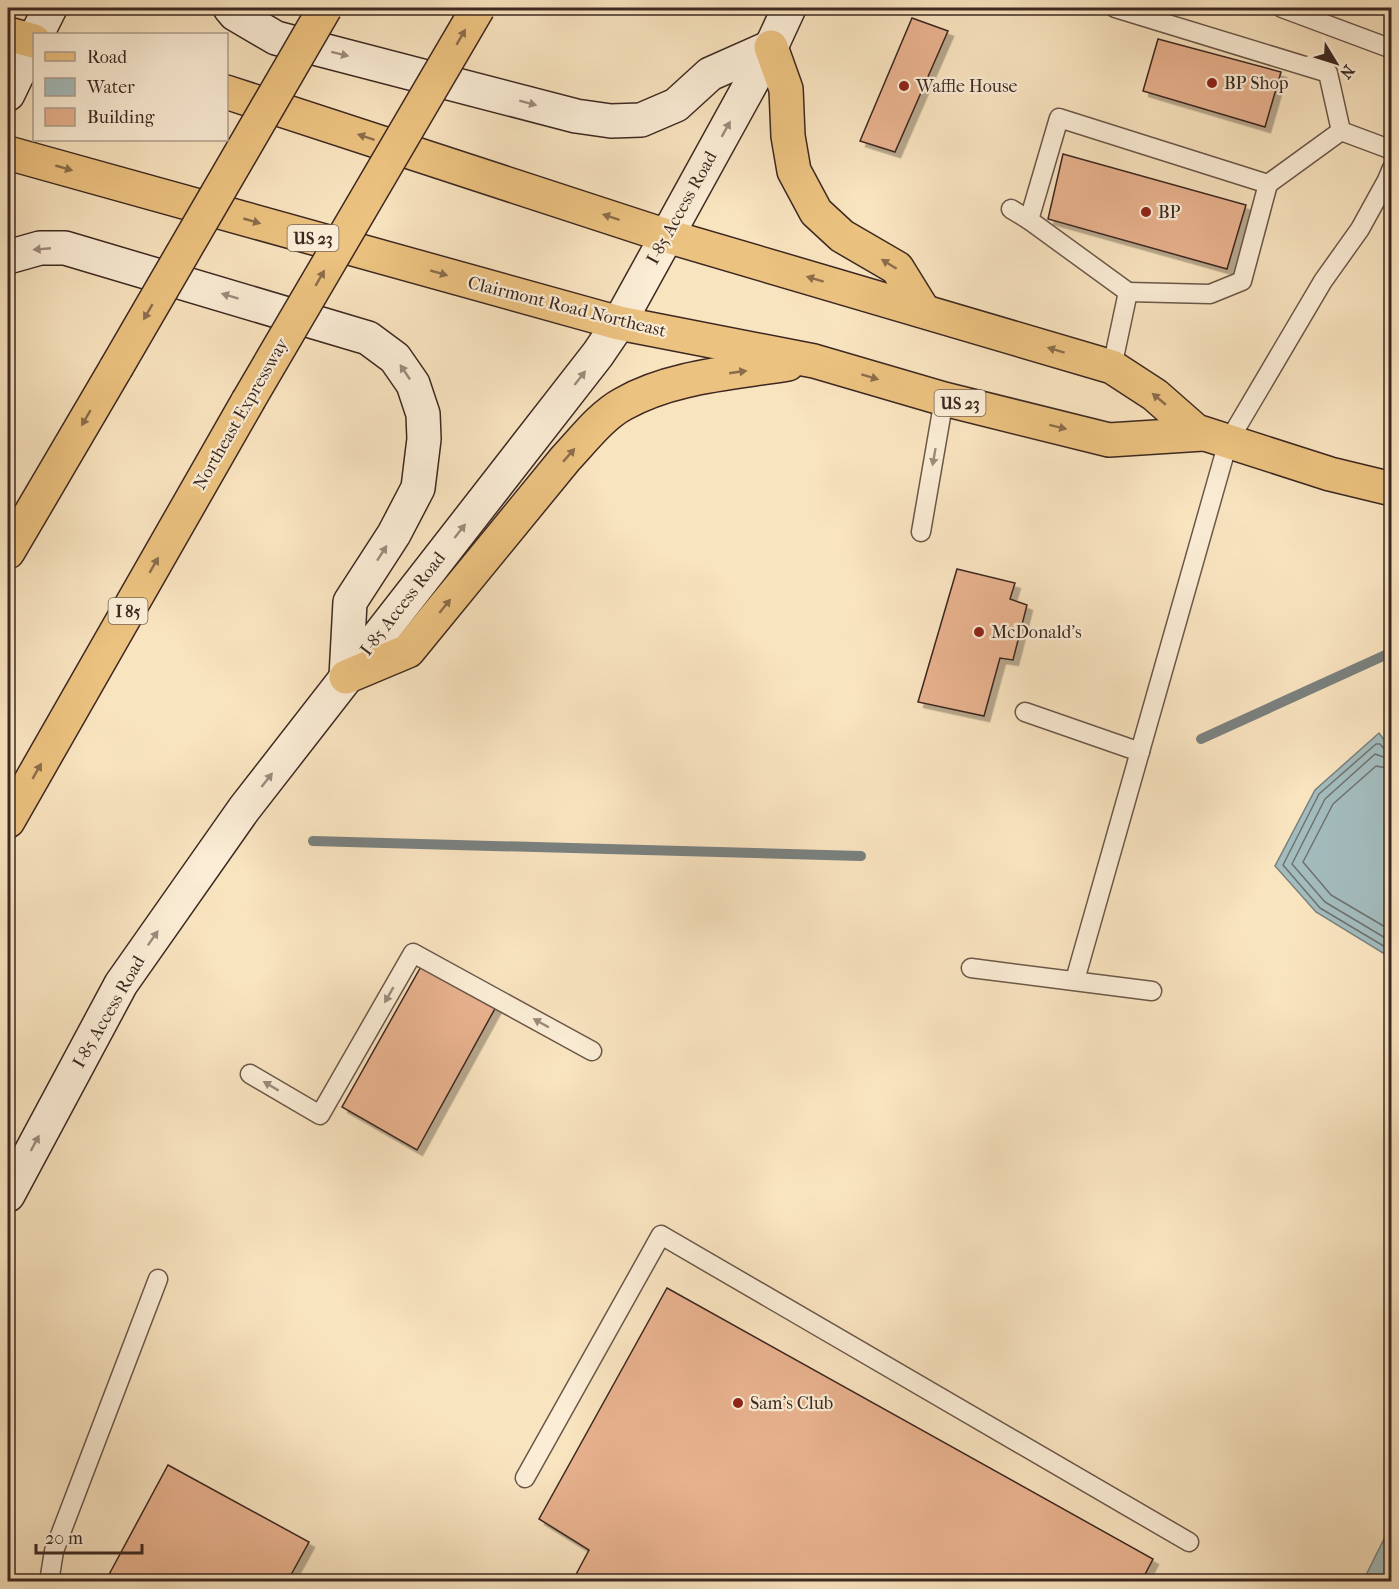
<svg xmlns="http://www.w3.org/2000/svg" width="1399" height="1589" font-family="'IM FELL French Canon',serif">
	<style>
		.water { fill: #a3bcbd; stroke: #7a817f; stroke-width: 1.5 }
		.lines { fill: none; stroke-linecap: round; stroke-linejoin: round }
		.shore { stroke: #70726f; stroke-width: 1.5 }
		.stream { stroke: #7a817f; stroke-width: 10 }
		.building { fill: #e8b28e; stroke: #3c2821; stroke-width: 1.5; filter: url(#shadow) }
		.lane-casing { stroke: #6b5749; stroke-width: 21 }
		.secondary-casing { stroke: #3c2821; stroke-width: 36 }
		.primary-casing { stroke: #3c2821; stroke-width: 36 }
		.highway-casing { stroke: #3c2821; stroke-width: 36 }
		.lane { stroke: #fbedd6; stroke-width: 18 }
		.secondary { stroke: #fbedd6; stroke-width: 33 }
		.primary { stroke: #ecc280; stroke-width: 33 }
		.highway { stroke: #ecc280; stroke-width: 33 }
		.highway-bridge-casing { stroke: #3c2821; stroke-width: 36; stroke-linecap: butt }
		.highway-bridge { stroke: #ecc280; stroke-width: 33 }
		.oneway { fill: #8b6d4c }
		.oneway2 { fill: #9c8a7c }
		.poi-dot { fill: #8f2418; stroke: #fbedd6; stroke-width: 2 }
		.labels { text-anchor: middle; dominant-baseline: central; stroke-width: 4.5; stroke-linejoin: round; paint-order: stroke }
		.shield { fill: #fbedd6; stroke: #756357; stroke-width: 1.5 }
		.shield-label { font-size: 16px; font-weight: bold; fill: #3c2821 }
		.poi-label { font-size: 18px; fill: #3c2821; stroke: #fbedd6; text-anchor: start }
		.street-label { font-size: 18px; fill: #3c2821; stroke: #fbedd6 }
	</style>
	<defs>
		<filter id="shadow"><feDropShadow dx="5.5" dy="5.5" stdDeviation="0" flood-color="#0004"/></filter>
	</defs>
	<rect width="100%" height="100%" fill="#f9e4c0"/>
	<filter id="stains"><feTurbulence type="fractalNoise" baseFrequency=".00333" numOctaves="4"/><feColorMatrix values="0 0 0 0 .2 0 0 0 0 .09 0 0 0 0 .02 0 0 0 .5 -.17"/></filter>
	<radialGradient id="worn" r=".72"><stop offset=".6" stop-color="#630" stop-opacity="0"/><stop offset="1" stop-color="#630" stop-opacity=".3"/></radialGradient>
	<!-- water -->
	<g class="water">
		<path d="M1379 733 1391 749V958L1316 912 1275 866 1315 790Z"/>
		<path d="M1391 1525V1581H1363Z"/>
	</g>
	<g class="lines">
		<!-- shore -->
		<g class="shore">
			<path d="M1392 752 1386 751 1380 744H1376L1319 794 1283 865 1320 908 1392 951"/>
			<path d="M1392 760 1375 754 1325 799 1292 864 1325 902 1392 942"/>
			<path d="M1392 769 1376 766 1333 804 1303 862 1331 895 1392 931"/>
		</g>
		<!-- stream -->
		<g class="stream">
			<path d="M1201 739 1392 652"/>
			<path d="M313 841 861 856"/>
		</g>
	</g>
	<!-- building -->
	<g class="building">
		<path d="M912 18 948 31 895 152 860 141Z"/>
		<path d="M1158 39 1281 72 1265 127 1143 91Z"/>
		<path d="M1063 154 1246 205 1227 269 1048 219Z"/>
		<path d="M957 569 1015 583 1010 599 1027 605 1013 660 1000 658 984 716 918 702Z"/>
		<path d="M423 963 497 1005 417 1150 342 1107Z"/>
		<path d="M667 1288 1153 1559 1141 1582H572L589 1550 539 1519Z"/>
		<path d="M168 1465 309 1542 287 1582H105Z"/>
	</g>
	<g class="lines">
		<defs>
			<g id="lane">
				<path d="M1115 8 1328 73 1341 131 1392 150"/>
				<path d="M1282 8 1392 49"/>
				<path d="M1011 209 1029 220 1128 292 1112 367"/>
				<path d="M1029 220 1059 118 1268 184 1341 131"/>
				<path d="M1128 292 1210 294 1242 281 1268 184"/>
				<path d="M921 532 944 399"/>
				<path d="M1025 712 1140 752"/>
				<path d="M971 968 1152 991"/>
				<path d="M1075 980 1228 442 1323 281 1360 229 1387 180 1392 168"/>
				<path d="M250 1074 320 1115 413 953 592 1051"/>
				<path d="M525 1478 661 1235 1189 1542"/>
				<path d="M49 1582 54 1551 158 1279"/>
			</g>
			<g id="secondary">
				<path d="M230 8 235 14 276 38 576 116 611 121 641 120 676 105 710 74 771 47"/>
				<path d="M37 34 50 8"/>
				<path d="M8 94 34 40"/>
				<path d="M8 257 40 248H65L368 338 395 358 413 384 423 414 424 439 418 488 394 534 350 602 346 677"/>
				<path d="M8 1195 121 984 244 809 598 354 619 323 771 47 789 8"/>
			</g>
			<g id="primary">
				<path d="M8 34 34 41"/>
				<path d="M771 47 786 89 788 136 794 171 816 212 842 236 897 268 923 310"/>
				<path d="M226 92 667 236 1112 367 1155 395 1196 431 1330 474 1392 489"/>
				<path d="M8 153 619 323 814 361 944 399 1109 440 1203 434"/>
				<path d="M346 677 408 651 566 458C583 440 601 416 623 404 672 376 734 373 788 364"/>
			</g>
			<g id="highway">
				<path d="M8 552 116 368"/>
				<path d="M8 821 248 401"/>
			</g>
		</defs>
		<!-- lane casing -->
		<use href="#lane" class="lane-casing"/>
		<!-- secondary casing -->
		<use href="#secondary" class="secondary-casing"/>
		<!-- primary casing -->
		<use href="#primary" class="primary-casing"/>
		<!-- highway casing -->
		<use href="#highway" class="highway-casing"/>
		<!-- lane -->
		<use href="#lane" class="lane"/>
		<!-- secondary -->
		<use href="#secondary" class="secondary"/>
		<!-- primary -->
		<use href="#primary" class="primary"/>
		<!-- highway -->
		<use href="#highway" class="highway"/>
		<defs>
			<g id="highway-bridge">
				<path d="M116 368 325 8"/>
				<path d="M248 401 478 8"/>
			</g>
		</defs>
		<!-- highway-bridge casing -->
		<use href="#highway-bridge" class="highway-bridge-casing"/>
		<!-- highway-bridge -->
		<use href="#highway-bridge" class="highway-bridge"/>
	</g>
	<!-- one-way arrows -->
	<defs><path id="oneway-solid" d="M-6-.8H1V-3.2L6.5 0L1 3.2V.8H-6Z" transform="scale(1.5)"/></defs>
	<g class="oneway">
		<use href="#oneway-solid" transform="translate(461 37) rotate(-60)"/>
		<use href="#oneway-solid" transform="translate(366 137) rotate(-162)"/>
		<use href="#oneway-solid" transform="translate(64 168) rotate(16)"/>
		<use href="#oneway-solid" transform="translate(611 217) rotate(-162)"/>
		<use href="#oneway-solid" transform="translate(252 221) rotate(16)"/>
		<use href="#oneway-solid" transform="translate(889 264) rotate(-148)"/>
		<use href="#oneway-solid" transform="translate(439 273) rotate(16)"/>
		<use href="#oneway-solid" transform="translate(320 278) rotate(-60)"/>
		<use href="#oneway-solid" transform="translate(815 279) rotate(-163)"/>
		<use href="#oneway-solid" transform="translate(148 312) rotate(120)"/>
		<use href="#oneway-solid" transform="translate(1056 350) rotate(-163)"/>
		<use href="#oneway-solid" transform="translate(738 372) rotate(-8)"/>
		<use href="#oneway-solid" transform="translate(870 377) rotate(17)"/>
		<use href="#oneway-solid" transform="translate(1159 399) rotate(-140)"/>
		<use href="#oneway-solid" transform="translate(86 418) rotate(120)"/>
		<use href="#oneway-solid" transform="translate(1058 427) rotate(14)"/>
		<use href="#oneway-solid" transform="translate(569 455) rotate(-49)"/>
		<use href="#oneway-solid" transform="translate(154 565) rotate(-60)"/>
		<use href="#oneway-solid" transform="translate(445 606) rotate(-51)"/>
		<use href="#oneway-solid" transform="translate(37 771) rotate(-60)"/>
	</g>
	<g class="oneway2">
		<use href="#oneway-solid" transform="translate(340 54) rotate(14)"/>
		<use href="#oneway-solid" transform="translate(528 103) rotate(15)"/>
		<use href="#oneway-solid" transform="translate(726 129) rotate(-61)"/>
		<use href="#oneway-solid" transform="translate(42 249) rotate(175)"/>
		<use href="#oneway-solid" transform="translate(230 296) rotate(-163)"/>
		<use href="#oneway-solid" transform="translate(405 372) rotate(-124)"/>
		<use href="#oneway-solid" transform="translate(580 378) rotate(-52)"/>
		<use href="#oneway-solid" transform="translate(934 457) rotate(100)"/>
		<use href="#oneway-solid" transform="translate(460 531) rotate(-52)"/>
		<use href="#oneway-solid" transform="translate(382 553) rotate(-57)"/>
		<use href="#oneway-solid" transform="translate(267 780) rotate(-52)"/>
		<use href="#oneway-solid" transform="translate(153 938) rotate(-55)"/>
		<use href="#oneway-solid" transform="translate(389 995) rotate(120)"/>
		<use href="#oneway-solid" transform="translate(541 1023) rotate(-151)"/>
		<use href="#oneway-solid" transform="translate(271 1086) rotate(-149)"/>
		<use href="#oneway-solid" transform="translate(35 1143) rotate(-62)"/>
	</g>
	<!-- markers -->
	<g class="poi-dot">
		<circle cx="1212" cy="83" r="6"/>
		<circle cx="904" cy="86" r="6"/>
		<circle cx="1146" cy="212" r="6"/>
		<circle cx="979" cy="632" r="6"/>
		<circle cx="738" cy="1403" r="6"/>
	</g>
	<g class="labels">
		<!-- shield labels -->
		<g class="shield">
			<rect x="287.5" y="225" width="51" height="26" rx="4.5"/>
			<rect x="934.5" y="390" width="51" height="26" rx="4.5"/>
			<rect x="108.5" y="598" width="39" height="26" rx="4.5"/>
		</g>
		<g class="shield-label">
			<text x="313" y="238">US 23</text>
			<text x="960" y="403">US 23</text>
			<text x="128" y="611">I 85</text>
		</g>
		<!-- poi labels -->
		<g class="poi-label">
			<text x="1224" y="83">BP Shop</text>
			<text x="916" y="86">Waffle House</text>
			<text x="1158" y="212">BP</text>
			<text x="991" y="632">McDonald's</text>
			<text x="750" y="1403">Sam's Club</text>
		</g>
		<!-- street labels -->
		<g class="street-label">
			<text transform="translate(682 208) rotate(-61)">I-85 Access Road</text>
			<text transform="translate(567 307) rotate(14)">Clairmont Road Northeast</text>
			<text transform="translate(241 414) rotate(-60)">Northeast Expressway</text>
			<text transform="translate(403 604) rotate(-52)">I-85 Access Road</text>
			<text transform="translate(109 1012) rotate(-60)">I-85 Access Road</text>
		</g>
	</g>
	<!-- margin -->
	<rect width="1399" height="1589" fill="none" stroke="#f9e4c0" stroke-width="30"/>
	<rect x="9" y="9" width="1381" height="1571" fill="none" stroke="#3c2821" stroke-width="3"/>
	<rect x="15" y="15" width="1369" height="1559" fill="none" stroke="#3c2821" stroke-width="1.5"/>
	<!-- legend -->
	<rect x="33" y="33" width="195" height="108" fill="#fbedd6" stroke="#af9e8e" stroke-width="1.5"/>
	<rect x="45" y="52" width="30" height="9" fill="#ecc280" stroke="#af9e8e" stroke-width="1.5"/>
	<text x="87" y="63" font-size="18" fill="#3c2821">Road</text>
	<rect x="45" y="78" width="30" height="18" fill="#a3bcbd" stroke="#af9e8e" stroke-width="1.5"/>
	<text x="87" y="93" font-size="18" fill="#3c2821">Water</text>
	<rect x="45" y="108" width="30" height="18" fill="#e8b28e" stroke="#af9e8e" stroke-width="1.5"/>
	<text x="87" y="123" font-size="18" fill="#3c2821">Building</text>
	<!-- north arrow -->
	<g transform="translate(1336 63) rotate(128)" stroke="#fbedd6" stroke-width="4.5" paint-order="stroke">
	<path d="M0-4.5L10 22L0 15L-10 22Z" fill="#3c2821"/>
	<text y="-9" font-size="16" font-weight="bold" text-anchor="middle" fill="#3c2821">N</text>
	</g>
	<!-- scale -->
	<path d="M36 1544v9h106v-9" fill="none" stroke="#3c2821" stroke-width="3"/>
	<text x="45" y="1544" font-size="18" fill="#3c2821" stroke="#fbedd6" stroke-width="4.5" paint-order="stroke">20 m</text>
	<rect width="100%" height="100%" filter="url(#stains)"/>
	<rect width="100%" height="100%" fill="url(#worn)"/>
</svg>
